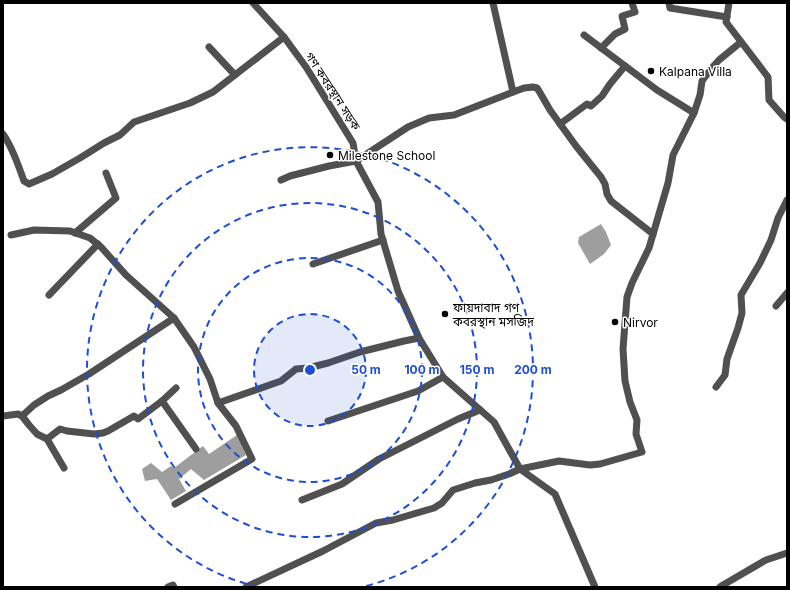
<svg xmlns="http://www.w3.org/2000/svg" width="790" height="590" font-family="Inter,'Noto Sans Bengali',sans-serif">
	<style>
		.water { fill: #9e9e9e }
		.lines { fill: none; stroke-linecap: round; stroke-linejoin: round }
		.street { stroke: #505050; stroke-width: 7 }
		.ring { fill: none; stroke: #1d4ed8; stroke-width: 2; stroke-dasharray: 7 5 }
		.poi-dot { fill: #000; stroke: #fff; stroke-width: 1.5 }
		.labels { text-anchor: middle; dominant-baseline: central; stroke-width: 3; stroke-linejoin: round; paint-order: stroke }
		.poi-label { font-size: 12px; fill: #000; stroke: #fff; text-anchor: start }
		.street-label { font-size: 12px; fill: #000; stroke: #fff }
		.centre { fill: #1d4ed8; stroke: #fff; stroke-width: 2 }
		.ring-label { font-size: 12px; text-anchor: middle; font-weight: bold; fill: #1d4ed8; stroke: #fff; stroke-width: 3; stroke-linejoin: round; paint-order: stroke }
	</style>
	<rect width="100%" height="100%" fill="#fff"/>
	<!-- water -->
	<g class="water">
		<path d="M601 224 606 232 611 245 604 254 590 264 578 243 579 237Z"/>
		<path d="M237 435 246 455 204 480 191 469 179 479 186 491 171 500 157 479 145 481 142 469 151 463 162 472 171 466 174 468 203 446 209 454Z"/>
	</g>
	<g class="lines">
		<!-- street -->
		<g class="street">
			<path d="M253 3 284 37 306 67 353 143 356 161 378 202 381 234 398 291 419 338 443 377 494 422 520 469 555 494 595 587"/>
			<path d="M493 3 513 92"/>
			<path d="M669 3 670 8 727 17"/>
			<path d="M729 3 726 22 768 77 769 100 784 117 787 119"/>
			<path d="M584 35 657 90 694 113"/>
			<path d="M209 47 235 75"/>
			<path d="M601 48 615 34 625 29 622 16 635 12 632 3"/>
			<path d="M560 124 587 104 591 106 602 96 610 84 625 66"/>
			<path d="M3 134C13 148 18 165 24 181L29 184 52 174 80 158 104 143 120 135 134 122 190 103 213 92 284 37"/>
			<path d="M281 180 290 176 329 166 356 161 408 127 429 118 454 115 513 92 524 88 533 87 537 88 539 91 550 110 576 146 601 177 605 184 607 194 611 201 653 234"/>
			<path d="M75 233 116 198 106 173"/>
			<path d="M313 264 383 240"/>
			<path d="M49 295 98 244"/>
			<path d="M776 306 787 293"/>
			<path d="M174 318 194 347 210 379 218 403 281 381 296 369 308 368 328 363 360 352 404 341 419 338"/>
			<path d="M716 387 725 375 727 359 738 328 742 313 741 295 760 263 771 240 778 218 787 200"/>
			<path d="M162 401 196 449"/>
			<path d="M3 416 18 414 22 416 34 405 48 396 61 390 89 374 174 318 126 275 101 247 90 238 70 231 34 230 11 235"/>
			<path d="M22 416 29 425 37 434 47 439 64 468"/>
			<path d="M328 421 418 391 443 377"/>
			<path d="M47 439 60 429 67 431 94 434 103 433 108 431 134 416 138 419 162 401 176 388"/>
			<path d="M302 500 342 484 379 459 458 419 480 410"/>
			<path d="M175 504 252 459 236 426 218 403"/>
			<path d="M168 587 173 585 174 587"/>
			<path d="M246 587 323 551 376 523 393 520 434 508 442 503 453 490 475 483 491 480 509 474 520 469 559 461 590 465 600 464 642 452 636 434 637 420 630 402 625 381 623 349 627 297 632 283 649 248 668 183 673 155 694 113 700 95 702 81 711 69 719 60 741 42"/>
			<path d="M720 587 723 585 766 560 787 553"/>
		</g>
	</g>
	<!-- distance rings -->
	<circle cx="310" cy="370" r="56" fill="#1d4ed8" fill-opacity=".12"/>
	<g class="ring">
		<circle cx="310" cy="370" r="56"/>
		<circle cx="310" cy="370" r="112"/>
		<circle cx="310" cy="370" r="167"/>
		<path d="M258 587A223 223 0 1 1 362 587"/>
	</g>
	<!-- markers -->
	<g class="poi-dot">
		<circle cx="651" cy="71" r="4"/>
		<circle cx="330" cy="155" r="4"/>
		<circle cx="445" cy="314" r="4"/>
		<circle cx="615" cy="322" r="4"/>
	</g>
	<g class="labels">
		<!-- poi labels -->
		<g class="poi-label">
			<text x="659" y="71">Kalpana Villa</text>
			<text x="338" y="155">Milestone School</text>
			<text x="453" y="307">ফায়দাবাদ গণ<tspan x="453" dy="14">কবরস্থান মসজিদ</tspan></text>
			<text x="623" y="322">Nirvor</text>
		</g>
		<!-- street labels -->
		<g class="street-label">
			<text transform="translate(333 91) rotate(57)">গণ কবরস্থান সড়ক</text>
		</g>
	</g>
	<circle cx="310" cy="370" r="6" class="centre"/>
	<g class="ring-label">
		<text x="366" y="374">50 m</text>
		<text x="422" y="374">100 m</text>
		<text x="477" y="374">150 m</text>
		<text x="533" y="374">200 m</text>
	</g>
	<!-- border -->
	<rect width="790" height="590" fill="none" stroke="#000000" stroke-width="8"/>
</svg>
